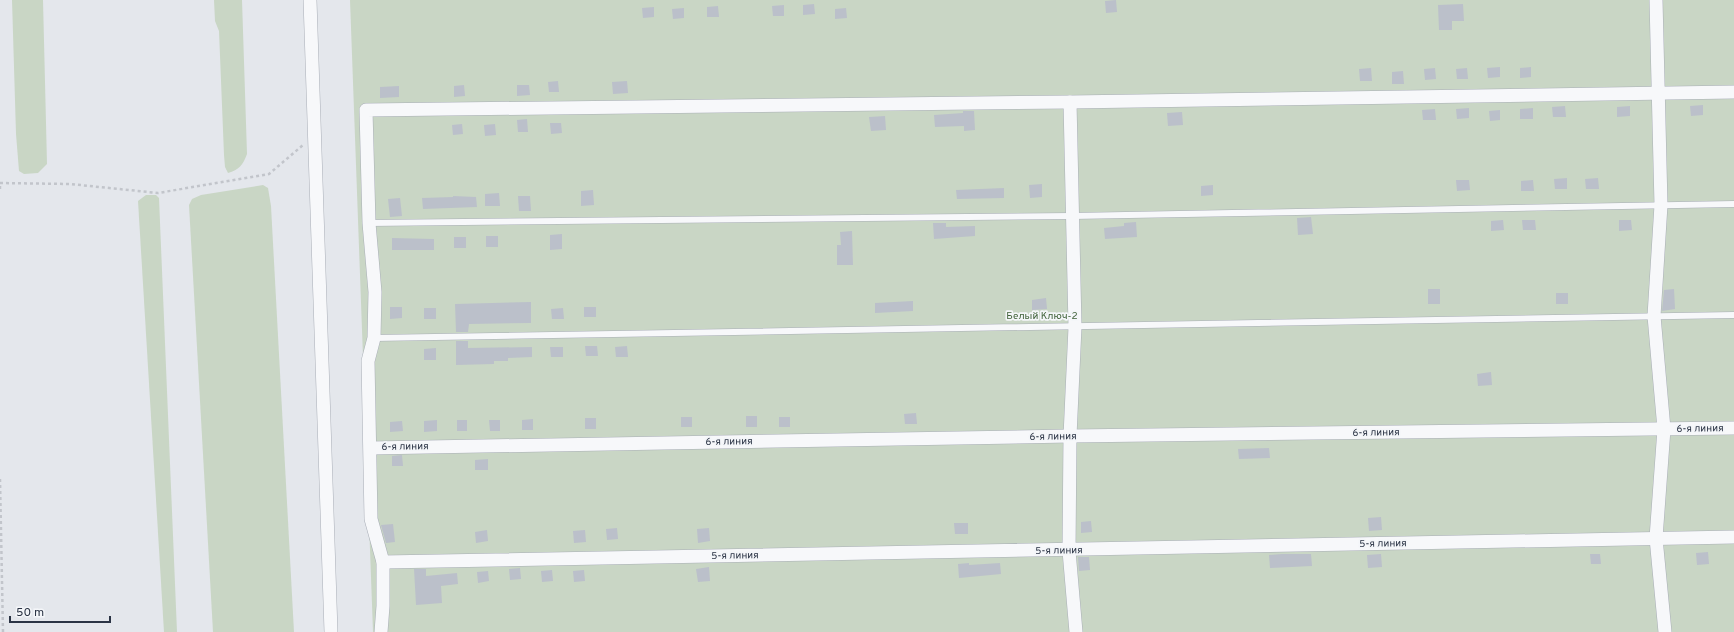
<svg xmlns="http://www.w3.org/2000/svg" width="1734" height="632" font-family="Overpass,sans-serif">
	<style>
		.green { fill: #c9d6c5 }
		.building { fill: #bbc0ca }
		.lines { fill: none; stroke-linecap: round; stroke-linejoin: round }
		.lane-casing { stroke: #a9aeb7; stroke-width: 7 }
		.street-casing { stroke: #a9aeb7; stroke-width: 14 }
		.path { stroke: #c2c5cb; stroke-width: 2.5; stroke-dasharray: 3 3; stroke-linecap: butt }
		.lane { stroke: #f7f8fa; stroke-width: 6 }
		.street { stroke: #f7f8fa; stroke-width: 13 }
		.labels { text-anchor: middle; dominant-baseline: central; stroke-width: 3.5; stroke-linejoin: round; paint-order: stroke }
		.park-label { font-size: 10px; fill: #3f6138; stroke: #f4f6f9 }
		.street-label { font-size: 10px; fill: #2b3445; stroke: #f4f6f9 }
	</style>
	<rect width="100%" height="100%" fill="#e4e7ec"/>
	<!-- green -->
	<g class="green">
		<path d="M12 0H43L47 164 38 173 24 174 19 171 16 134Z"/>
		<path d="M214 0H242L247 154C243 165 239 170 228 173L225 167 224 155 219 31 215 21Z"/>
		<path d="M350 0H1734V632H373Z"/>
		<path d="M263 185 268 188 271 206 294 632H213L189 205 192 199 201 195Z"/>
		<path d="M146 195H156L159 198 177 632H164L138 201Z"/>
	</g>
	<!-- building -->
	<g class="building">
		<path d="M1116 0 1117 12 1106 13 1105 1Z"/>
		<path d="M814 4 815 14 803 15V5Z"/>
		<path d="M1463 4 1464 21H1452V30H1439L1438 5Z"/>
		<path d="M784 5V16H773L772 6Z"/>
		<path d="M718 6 719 17H707V7Z"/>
		<path d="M654 7V17L643 18 642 8Z"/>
		<path d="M684 8V18L673 19 672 9Z"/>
		<path d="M846 8 847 18 835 19V9Z"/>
		<path d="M1500 67V77L1488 78 1487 68Z"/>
		<path d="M1531 67V77L1520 78V68Z"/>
		<path d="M1371 68 1372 81H1360L1359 69Z"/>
		<path d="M1435 68 1436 79 1425 80 1424 69Z"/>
		<path d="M1467 68 1468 79H1457L1456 69Z"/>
		<path d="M1403 71 1404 84H1392V72Z"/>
		<path d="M558 81 559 92H549L548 82Z"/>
		<path d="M627 81 628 93 613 94 612 82Z"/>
		<path d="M464 85 465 96 454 97V86Z"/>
		<path d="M517 85H529L530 95 517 96Z"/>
		<path d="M399 86V97L380 98V87Z"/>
		<path d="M1703 105V115L1691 116 1690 106Z"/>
		<path d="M1565 106 1566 117H1553L1552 107Z"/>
		<path d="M1630 106V116L1617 117V107Z"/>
		<path d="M1469 108V118L1457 119 1456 109Z"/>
		<path d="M1533 108V119H1520V109Z"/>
		<path d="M1435 109 1436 120H1423L1422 110Z"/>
		<path d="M1500 110V120L1490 121 1489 111Z"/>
		<path d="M963 111H974L975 130 964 131V126L935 127 934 115 963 113Z"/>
		<path d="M1182 112 1183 125 1168 126 1167 113Z"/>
		<path d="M885 116 886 130 871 131 869 117Z"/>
		<path d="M527 119 528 132H518L517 120Z"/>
		<path d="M550 123H561L562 133 551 134Z"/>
		<path d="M462 124 463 134 453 135 452 125Z"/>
		<path d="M495 124 496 135 485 136 484 125Z"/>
		<path d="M1567 178V189H1555L1554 179Z"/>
		<path d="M1598 178 1599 189H1586L1585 179Z"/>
		<path d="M1456 180H1469L1470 190 1457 191Z"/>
		<path d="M1533 180 1534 191H1521V181Z"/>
		<path d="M1042 184V197L1030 198 1029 185Z"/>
		<path d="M1213 185V195L1201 196V186Z"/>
		<path d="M1004 188V198L957 199 956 190Z"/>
		<path d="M593 190 594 205 581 206V191Z"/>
		<path d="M499 193 500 206H485V194Z"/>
		<path d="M453 196 476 197 477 207 423 209 422 198 453 197Z"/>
		<path d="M518 196H530L531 211H519Z"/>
		<path d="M400 198 402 216 390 217 388 199Z"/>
		<path d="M1311 217 1313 234 1298 235 1297 218Z"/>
		<path d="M1503 220 1504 230 1491 231V221Z"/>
		<path d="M1522 220H1535L1536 230H1523Z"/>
		<path d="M1619 220H1631L1632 230 1619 231Z"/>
		<path d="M1136 222 1137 237 1105 239 1104 228 1124 226V223Z"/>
		<path d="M933 223H946V227L975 226V236L934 239Z"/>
		<path d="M852 231 853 265H837V245H841L840 232Z"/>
		<path d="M562 234V249L550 250V235Z"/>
		<rect x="486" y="236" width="12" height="11"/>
		<rect x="454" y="237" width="12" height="11"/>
		<path d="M392 238 434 239V250H392Z"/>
		<rect x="1428" y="289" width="12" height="15"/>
		<path d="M1674 289 1675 309 1662 311 1664 290Z"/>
		<rect x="1556" y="293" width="12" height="11"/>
		<path d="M1046 298 1047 309 1032 310V300Z"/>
		<path d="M913 301V311L875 313V303Z"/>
		<path d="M531 302V323L469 324 468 332H456L455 304Z"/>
		<path d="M390 307H402V318L390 319Z"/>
		<rect x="584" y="307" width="12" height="10"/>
		<rect x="424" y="308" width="12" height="11"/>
		<path d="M563 308 564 319H552L551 309Z"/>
		<path d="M456 341H468V348L532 347V357L508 358V361H494V364L456 365Z"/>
		<path d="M585 346H597L598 356H586Z"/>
		<path d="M627 346 628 357H616L615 347Z"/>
		<path d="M550 347H563V357H551Z"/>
		<path d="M436 348V360H424V349Z"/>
		<path d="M1491 372 1492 385 1478 386 1477 374Z"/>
		<path d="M916 413 917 424H905L904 414Z"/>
		<rect x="746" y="416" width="11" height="11"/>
		<rect x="681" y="417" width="11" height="10"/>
		<rect x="779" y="417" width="11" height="10"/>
		<rect x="585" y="418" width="11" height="11"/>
		<path d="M533 419V430H522V420Z"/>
		<path d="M437 420V431L424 432V421Z"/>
		<rect x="457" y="420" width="10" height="11"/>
		<path d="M489 420H500V431H490Z"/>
		<path d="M402 421 403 431 390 432V422Z"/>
		<path d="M1269 448 1270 458 1239 459 1238 449Z"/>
		<path d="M402 455 403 466H392V456Z"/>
		<path d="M488 459V470H475V460Z"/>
		<path d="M1381 517 1382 530 1369 531 1368 518Z"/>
		<path d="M1091 521 1092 532 1081 533V522Z"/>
		<path d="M954 523H968V534H955Z"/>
		<path d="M393 524 395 542 386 543 381 525Z"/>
		<path d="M617 528 618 539 607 540 606 529Z"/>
		<path d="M709 528 710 541 698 543 697 529Z"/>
		<path d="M487 530 488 541 476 543 475 532Z"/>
		<path d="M585 530 586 542 574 543 573 531Z"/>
		<path d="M1708 552 1709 564 1697 565 1696 553Z"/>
		<path d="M1282 554H1311L1312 566 1270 568 1269 555Z"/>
		<path d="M1381 554 1382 567 1368 568 1367 555Z"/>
		<path d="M1590 554H1600L1601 564H1591Z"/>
		<path d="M1078 557H1089L1090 570 1079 571Z"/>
		<path d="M969 563V565L1000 563 1001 574 959 578 958 564Z"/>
		<path d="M709 567 710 581 698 582 696 569Z"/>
		<path d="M520 568 521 579 510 580 509 569Z"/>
		<path d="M414 569H426V576L457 573 458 584 441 586 442 603 416 605Z"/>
		<path d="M552 570 553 581 542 582 541 571Z"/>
		<path d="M584 570 585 581 574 582 573 571Z"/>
		<path d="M488 571 489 581 478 583 477 572Z"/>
	</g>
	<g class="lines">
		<defs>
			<g id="lane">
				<path d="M369 223 1072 216 1734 204"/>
				<path d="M374 338 1734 315"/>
			</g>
			<g id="street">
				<path d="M310 0 331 632"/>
				<path d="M1656 0 1661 205 1654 316 1664 429 1656 538 1665 632"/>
				<path d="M1070 102 1075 327 1070 436 1069 551 1076 632"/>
				<path d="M371 448 1070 436 1734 428"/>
				<path d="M383 562 1734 537"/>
				<path d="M381 632 383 606V562L371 519 368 361 374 338 375 292 369 223 366 110 1070 102 1734 92"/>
			</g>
		</defs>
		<!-- lane casing -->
		<use href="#lane" class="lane-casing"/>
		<!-- street casing -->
		<use href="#street" class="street-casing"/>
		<!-- path -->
		<g class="path">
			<path d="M0 183 70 184 158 193 269 174 303 145"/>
			<path d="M0 189V183"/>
			<path d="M0 479 3 632"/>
		</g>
		<!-- lane -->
		<use href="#lane" class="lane"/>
		<!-- street -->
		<use href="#street" class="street"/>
	</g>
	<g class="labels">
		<!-- park labels -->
		<g class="park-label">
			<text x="1042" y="316">Белый Ключ-2</text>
		</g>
		<!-- street labels -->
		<g class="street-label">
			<text transform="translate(1700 429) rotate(-1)">6-я линия</text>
			<text transform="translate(1376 433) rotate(-1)">6-я линия</text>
			<text transform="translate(1053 437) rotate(-1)">6-я линия</text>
			<text transform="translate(729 442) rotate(-1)">6-я линия</text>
			<text transform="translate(405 447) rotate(-1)">6-я линия</text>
			<text transform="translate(1383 544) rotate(-1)">5-я линия</text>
			<text transform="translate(1059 551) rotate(-1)">5-я линия</text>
			<text transform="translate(735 556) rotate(-1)">5-я линия</text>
		</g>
	</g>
	<!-- scale -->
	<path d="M10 616v6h100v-6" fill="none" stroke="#2b3445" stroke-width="2"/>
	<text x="16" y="616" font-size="12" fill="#2b3445" stroke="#f4f6f9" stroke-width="3" paint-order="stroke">50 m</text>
</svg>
